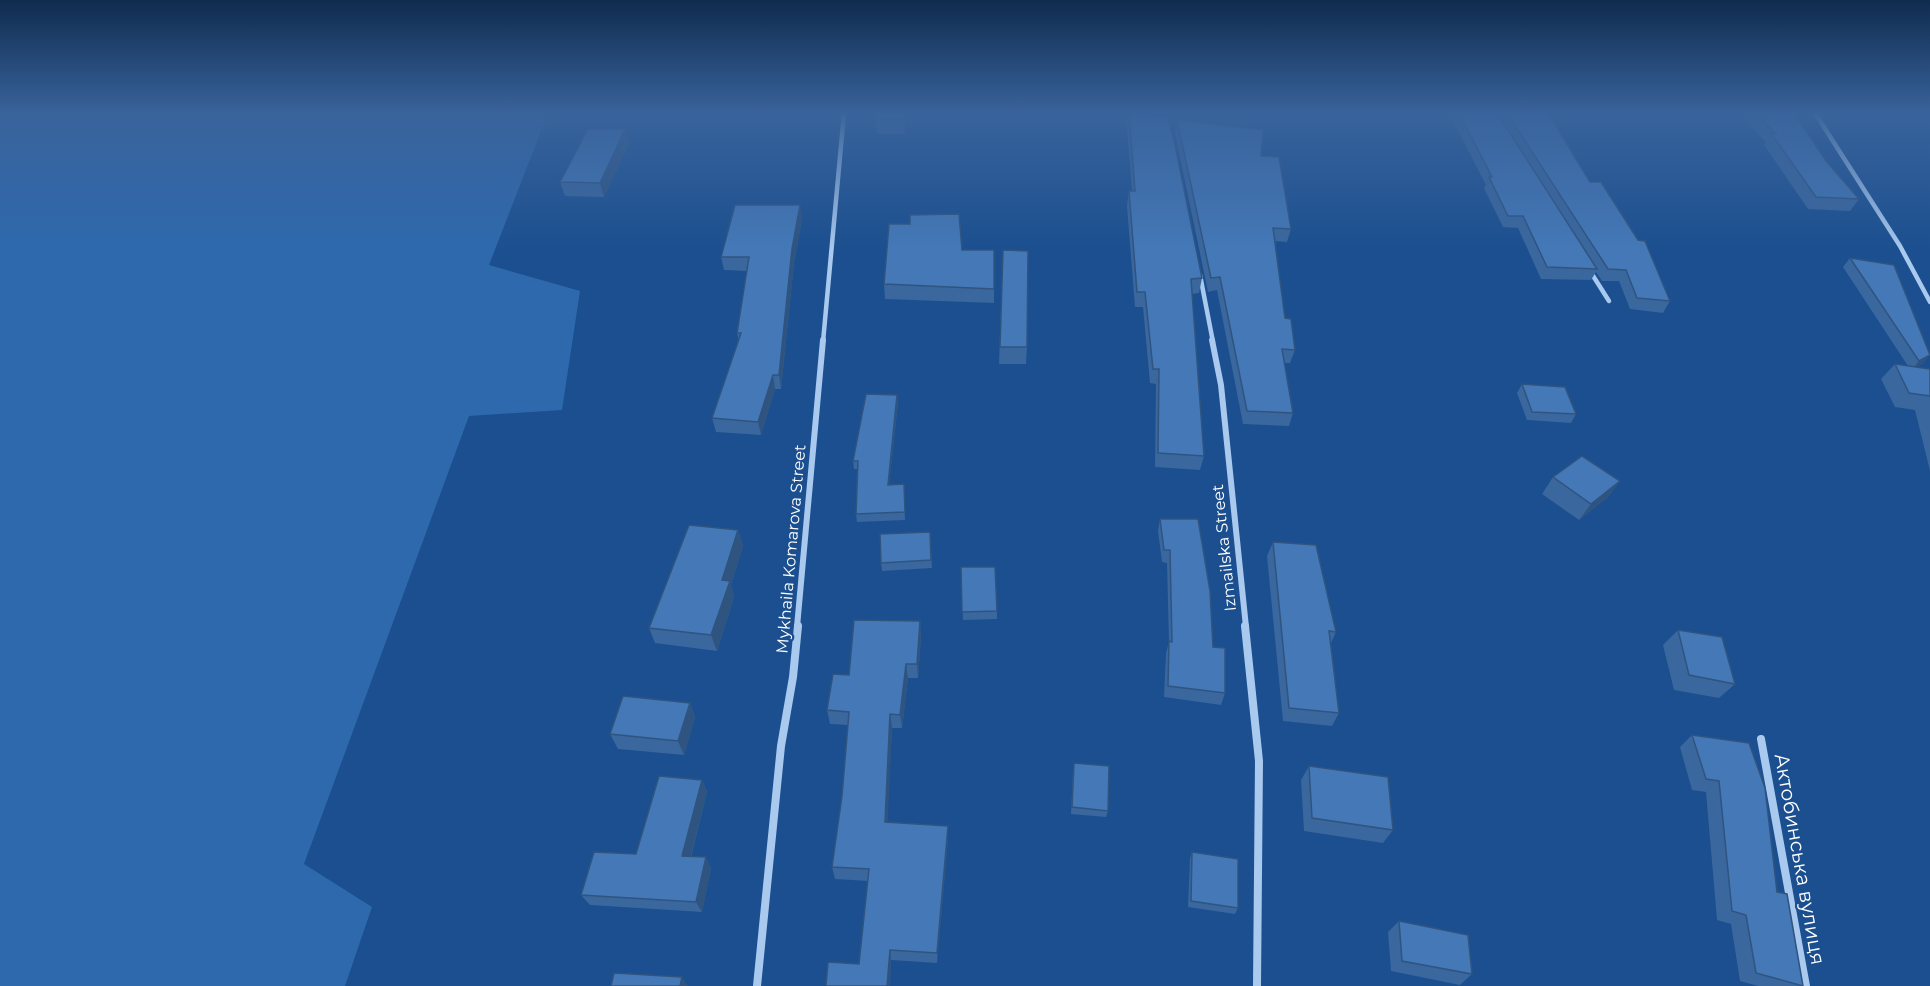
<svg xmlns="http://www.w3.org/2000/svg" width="1930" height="986" font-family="Montserrat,sans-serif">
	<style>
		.green { fill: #2e69ad }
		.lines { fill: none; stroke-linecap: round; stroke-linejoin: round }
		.minor-far2 { stroke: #a9c9ee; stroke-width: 4.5 }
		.minor-far1 { stroke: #a9c9ee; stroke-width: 6 }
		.minor { stroke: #a9c9ee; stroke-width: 8 }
		.wall { fill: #3a679d }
		.shaded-wall { fill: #305480 }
		.building { fill: #4478b7; stroke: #305480; stroke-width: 1.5 }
		.labels { text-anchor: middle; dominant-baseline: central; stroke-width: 4.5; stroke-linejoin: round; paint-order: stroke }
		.street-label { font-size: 16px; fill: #fff; stroke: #1b4f8f }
		.near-street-label { font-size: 20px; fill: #fff; stroke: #1b4f8f }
	</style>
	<rect width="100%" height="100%" fill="#1b4f8f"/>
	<!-- green -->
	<path class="green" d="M0 113H548L489 265 580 291 562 410 469 416 304 864 372 907 345 986H0Z"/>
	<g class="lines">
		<!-- minor-far2 -->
		<g class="minor-far2">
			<path d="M1815 113 1900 246 1930 302"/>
			<path d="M1590 271 1609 301"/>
			<path d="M1200 275 1213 342"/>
			<path d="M823 342 844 113"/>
		</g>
		<!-- minor-far1 -->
		<g class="minor-far1">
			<path d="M1212 340 1221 385 1246 627"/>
			<path d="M797 627 823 340"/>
		</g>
		<!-- minor -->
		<g class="minor">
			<path d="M1245 626 1259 761 1257 986"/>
			<path d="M1761 739 1806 986"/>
			<path d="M757 986 781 746 793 677 798 626"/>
		</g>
	</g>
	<!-- wall -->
	<g class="wall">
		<path d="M876 113H906L905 134H877Z"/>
		<path d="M1128 113 1202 278 1199 293 1192 294 1204 456 1200 470 1155 467 1156 384 1150 383 1143 307H1135L1127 206 1129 191H1132L1127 128Z"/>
		<path d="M1449 113H1548L1590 182 1670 301 1663 313 1630 309 1619 281H1602L1596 272 1591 280 1541 279 1518 228 1503 227 1484 188 1486 185Z"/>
		<path d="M1738 113H1794L1826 161 1859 199 1850 211 1808 209 1764 145 1766 142Z"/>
		<path d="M1177 120 1261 156 1291 229 1287 242 1275 241 1285 318 1295 350 1290 363H1284L1293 413 1289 426 1243 424 1217 290 1208 292 1175 133Z"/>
		<path d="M629 143 604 197 565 196 560 182Z"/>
		<path d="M802 219 794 263 781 389H775L761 435 716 432 712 418 739 341 737 333 747 271 724 270 721 257Z"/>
		<path d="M962 250 994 289V303L885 299 884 284Z"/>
		<path d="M1003 250 1027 347 1026 364H999Z"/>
		<path d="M1850 258 1930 355 1922 364 1916 367 1930 369V471L1915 410 1895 407 1881 379 1895 364 1908 366 1843 267Z"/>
		<path d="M1522 384 1576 414 1571 423 1527 420 1517 393Z"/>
		<path d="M897 395 898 403 889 484H904L905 520 857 522 856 514 857 469H854L853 461Z"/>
		<path d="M1553 477 1620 481 1608 497 1579 520 1542 494Z"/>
		<path d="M1160 519 1213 647 1225 693 1221 705 1164 697 1166 653 1169 642 1167 563 1162 562 1158 531Z"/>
		<path d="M738 530 743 546 731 584 734 597 717 651 655 643 649 628Z"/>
		<path d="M930 532 932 568 882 571 881 563Z"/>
		<path d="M1273 542 1336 632 1331 643 1339 713 1332 726 1283 721 1267 556Z"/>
		<path d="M961 567 997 611V619L963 620Z"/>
		<path d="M920 621 921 636 918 678H908L902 728H892L887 822 948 826V838L937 963 891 960 890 986H826L859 964 868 881 835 879 832 867 842 796 848 725 830 724 827 710 849 675Z"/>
		<path d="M1678 630 1735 684 1719 698 1674 690 1663 645Z"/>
		<path d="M690 703 695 717 684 755 618 749 610 734Z"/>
		<path d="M1692 735 1749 743 1777 892 1803 986H1758L1740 981 1731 924 1717 920 1706 792 1692 790 1680 747Z"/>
		<path d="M1074 763 1108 811 1106 817 1071 814 1073 770Z"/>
		<path d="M1309 766 1393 830 1383 843 1304 831 1301 780Z"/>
		<path d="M702 780 707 792 691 857 711 868 702 912 590 905 581 895 636 854Z"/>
		<path d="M1192 852 1238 908 1235 914 1188 907 1190 858Z"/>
		<path d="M1399 921 1472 974 1460 985 1391 971 1388 932Z"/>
	</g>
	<!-- shaded-wall -->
	<g class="shaded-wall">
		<path d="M905 113H906L905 134 904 118Z"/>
		<path d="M625 129 629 143 604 197 600 183Z"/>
		<path d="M800 205 802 219 794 263 781 389 779 375 792 249Z"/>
		<path d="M1930 355 1922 364 1911 370 1919 361Z"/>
		<path d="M773 375 775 389 761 435 758 422Z"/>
		<path d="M897 395 898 403 888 493V485Z"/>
		<path d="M1620 481 1608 497 1579 520 1591 504Z"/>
		<path d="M738 530 743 546 731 584 734 597 717 651 711 635 722 580Z"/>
		<path d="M920 621 921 636 918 678 917 664Z"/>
		<path d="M906 664 908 678 902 728 900 715Z"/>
		<path d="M690 703 695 717 684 755 678 741Z"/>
		<path d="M890 714 892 728 887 834 885 822Z"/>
		<path d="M702 780 707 792 688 867 682 856Z"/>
		<path d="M948 826V838L937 963V953Z"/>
		<path d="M706 857 711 868 702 912 696 902Z"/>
		<path d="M890 950 891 960 890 986H887Z"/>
		<path d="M682 977 688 986H680Z"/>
	</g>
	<!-- building -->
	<g class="building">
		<path d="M876 113H905L904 118H876Z"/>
		<path d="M1129 113 1168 118 1175 145 1202 278 1191 279 1204 456 1158 453 1159 369H1153L1145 292H1137L1129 191H1135Z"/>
		<path d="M1459 113H1497L1597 269 1547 267 1523 216H1508L1489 177H1492Z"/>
		<path d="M1507 113H1548L1590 182H1601L1638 240 1645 241 1670 301 1637 298 1626 270 1608 269Z"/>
		<path d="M1756 113H1794L1826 161 1859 199 1816 197 1771 133 1776 134Z"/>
		<path d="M1177 120 1263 130 1261 156 1279 157 1291 229 1273 228 1285 318 1291 319 1295 350 1282 349 1293 413 1247 411 1220 277 1211 278Z"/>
		<path d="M588 129H625L600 183 560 182Z"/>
		<path d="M735 205H800L792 249 779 375H773L758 422 712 418 741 333H737L749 257H721Z"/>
		<path d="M959 214 962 250H994V289L884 284 889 224H910V215Z"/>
		<path d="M1003 250 1028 251 1027 347H1000Z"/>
		<path d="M1850 258 1894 265 1930 355 1919 361Z"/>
		<path d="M1895 364 1930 369V397V396L1909 393Z"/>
		<path d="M1522 384 1565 387 1576 414 1532 412Z"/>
		<path d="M866 394 897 395 888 485 904 484 905 512 856 514 858 461H853Z"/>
		<path d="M1582 456 1620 481 1591 504 1553 477Z"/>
		<path d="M1160 519H1198L1210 591 1213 647 1225 648V693L1168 686 1169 641 1172 642 1170 550H1164Z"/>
		<path d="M689 525 738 530 722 580 730 581 711 635 649 628Z"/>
		<path d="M930 532 931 560 881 563 880 534Z"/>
		<path d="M1273 542 1316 545 1336 632 1329 631 1339 713 1289 708Z"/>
		<path d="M961 567H995L997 611 962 612Z"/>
		<path d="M854 620 920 621 917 664H906L900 715 890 714 885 822 948 826 937 953 890 950 887 986H826L828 962 859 964 869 869 832 867 842 796 849 712 827 710 833 674 849 675Z"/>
		<path d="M1678 630 1722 637 1735 684 1689 675Z"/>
		<path d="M623 696 690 703 678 741 610 734Z"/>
		<path d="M1692 735 1749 743 1765 788 1777 892 1787 894 1803 986 1756 973 1746 915 1732 911 1719 781 1706 779Z"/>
		<path d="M1074 763 1109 766 1108 811 1072 807Z"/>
		<path d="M1309 766 1388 777 1393 830 1312 818Z"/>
		<path d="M659 776 702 780 682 856 706 857 696 902 581 895 594 852 636 854Z"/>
		<path d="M1192 852 1238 859V908L1191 901Z"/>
		<path d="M1399 921 1468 935 1472 974 1402 961Z"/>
		<path d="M614 973 682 977 680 986H611Z"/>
	</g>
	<!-- sky -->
	<linearGradient id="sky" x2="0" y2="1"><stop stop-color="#0f2b4f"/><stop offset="0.45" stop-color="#39639b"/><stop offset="1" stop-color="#39639b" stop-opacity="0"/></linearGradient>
	<rect width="1930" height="251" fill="url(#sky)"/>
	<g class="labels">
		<!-- street labels -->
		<g class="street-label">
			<text transform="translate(1224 548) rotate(-96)">Izmailska Street</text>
			<text transform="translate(791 549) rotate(-85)">Mykhaila Komarova Street</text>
		</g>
		<!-- near-street labels -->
		<g class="near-street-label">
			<text transform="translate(1800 859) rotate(80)">Актобинська вулиця</text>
		</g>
	</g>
</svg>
